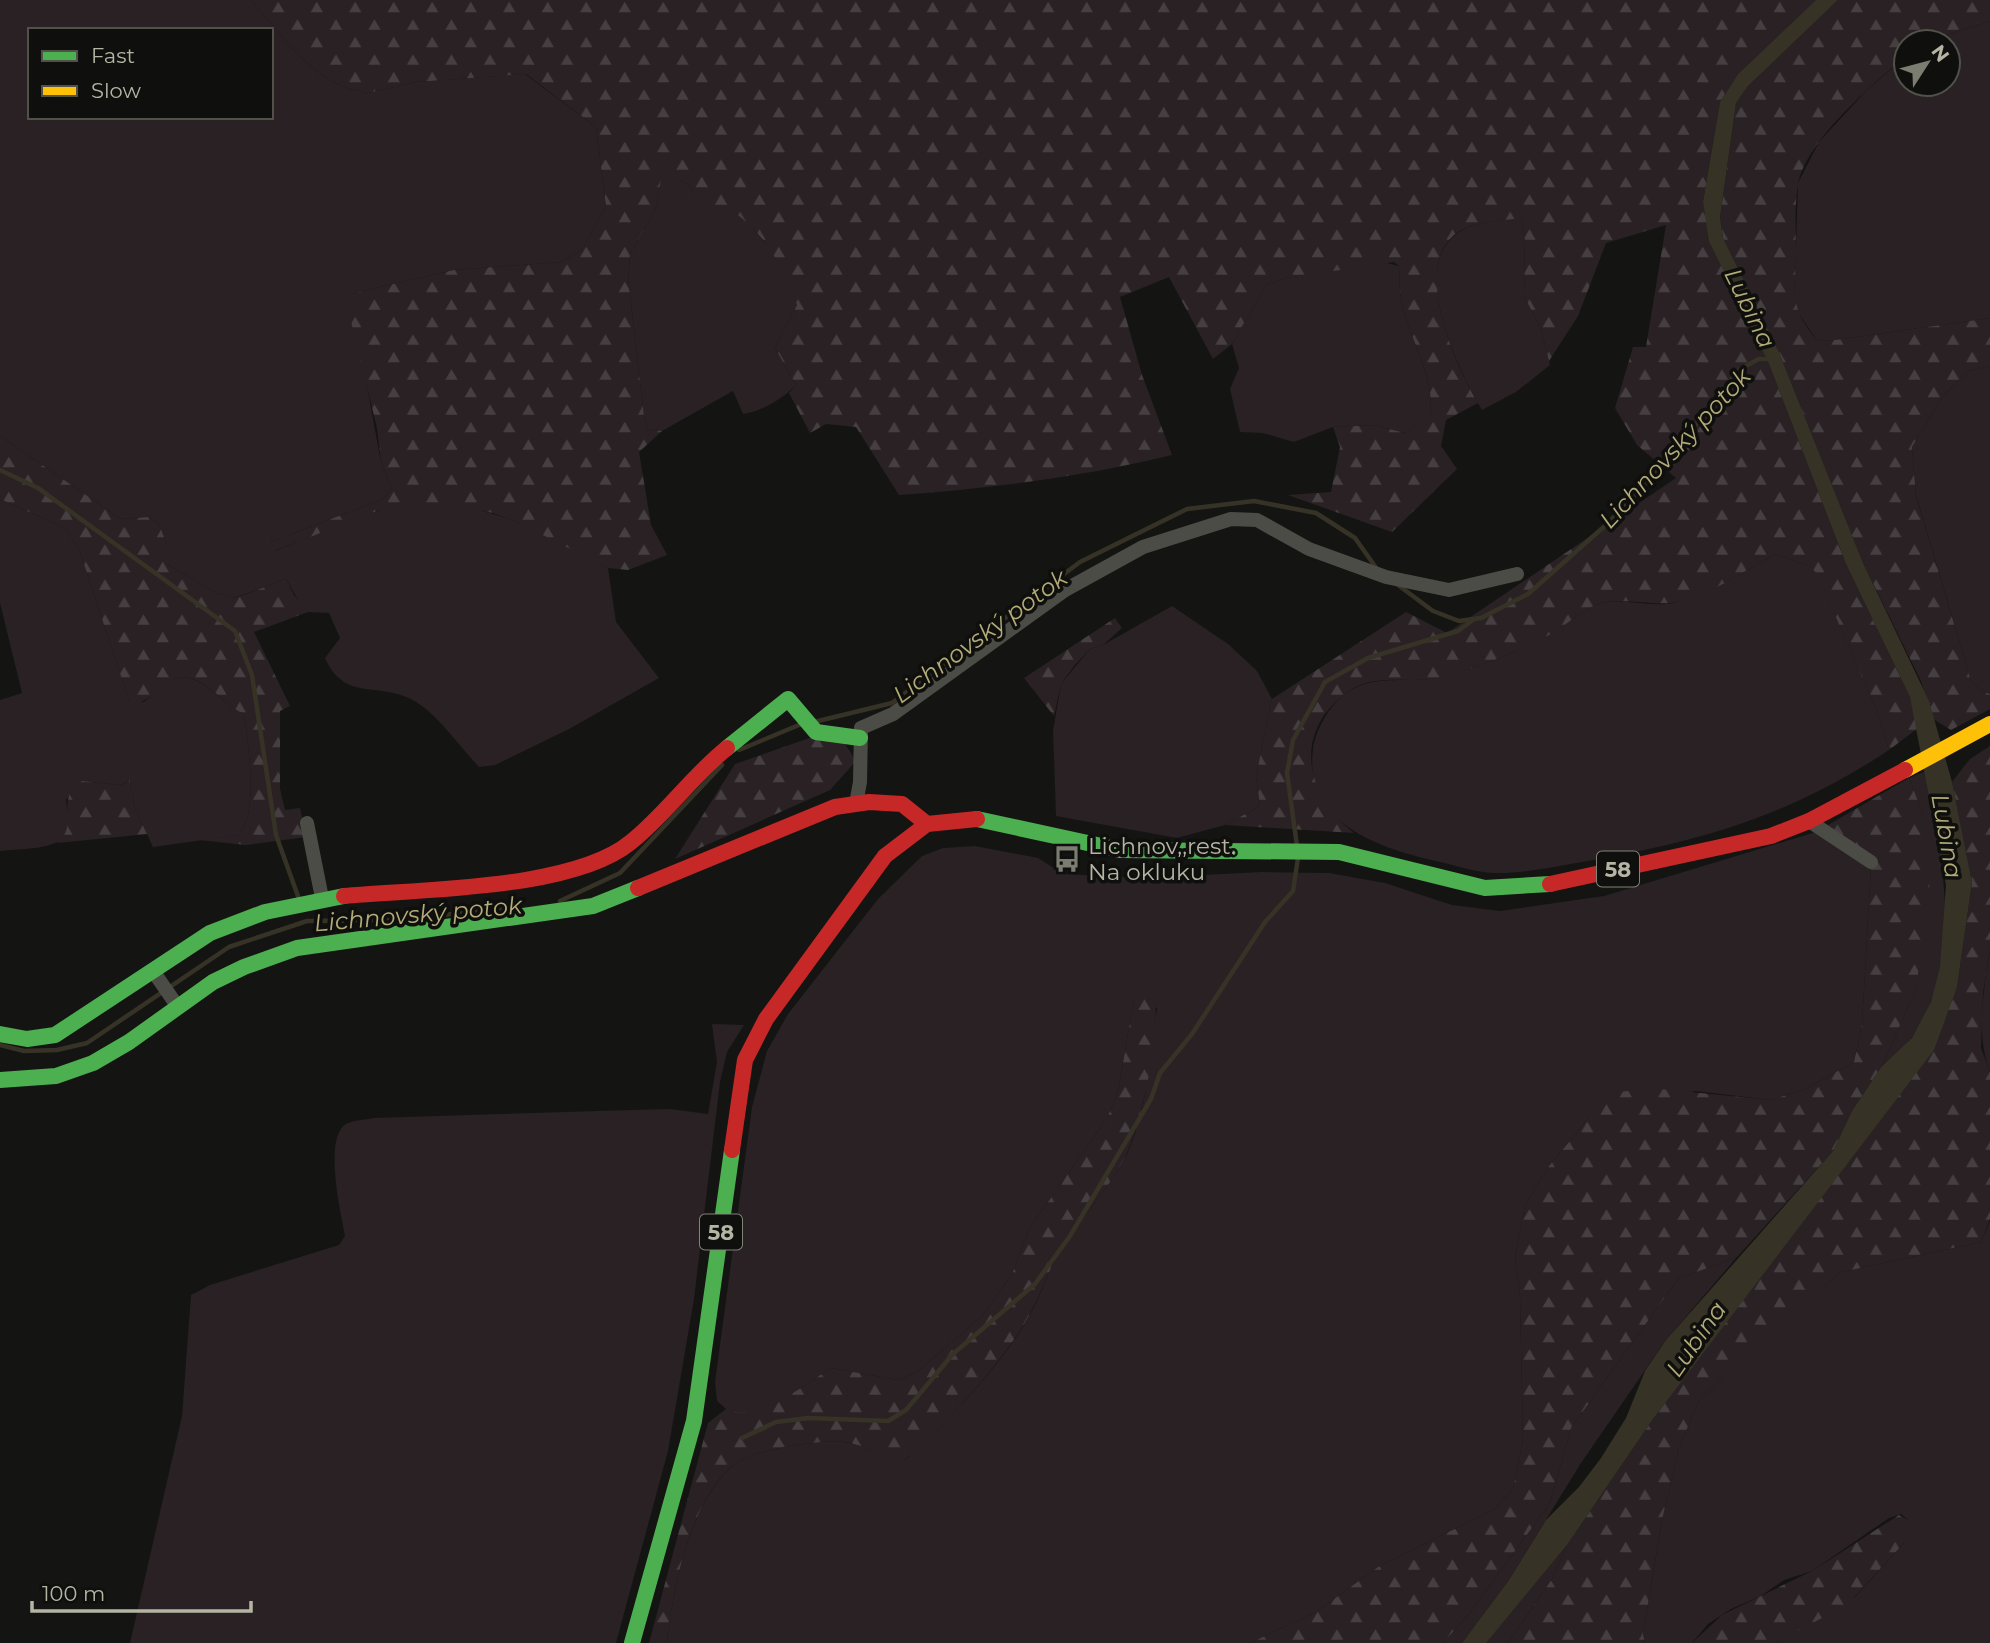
<svg xmlns="http://www.w3.org/2000/svg" width="1990" height="1643" font-family="Montserrat,sans-serif">
	<style>
		.green { fill: #292124; fill-rule: evenodd }
		.forest { fill: url(#forest-firs) }
		.water { fill: #363326 }
		.lines { fill: none; stroke-linecap: round; stroke-linejoin: round }
		.stream { stroke: #363326; stroke-width: 4.5 }
		.street { stroke: #4c4c47; stroke-width: 14 }
		.fast { stroke: #4caf50; stroke-width: 16 }
		.slow { stroke: #ffc107; stroke-width: 16 }
		.jam { stroke: #c62828; stroke-width: 16 }
		.labels { text-anchor: middle; dominant-baseline: central; stroke-width: 7; stroke-linejoin: round; paint-order: stroke }
		.shield { fill: #0f0f0e; stroke: #828376; stroke-width: 2 }
		.shield-label { font-size: 21px; font-weight: bold; fill: #b4b5a3 }
		.poi-label { font-size: 23px; fill: #b4b5a3; stroke: #0f0f0e; text-anchor: start }
		.water-label { font-size: 24px; font-style: italic; fill: #b3ac78; stroke: #0f0f0e }
	</style>
	<defs>
		<pattern id="forest-firs" width="22" height="20" patternUnits="userSpaceOnUse" patternTransform="scale(1.75)"><rect width="22" height="20" fill="#292124"/><path d="M5 1l3.5 6h-7zM16 11l3.5 6h-7z" fill="#463f41"/></pattern>
	</defs>
	<rect width="100%" height="100%" fill="#141413"/>
	<!-- green -->
	<g class="green">
		<path d="M0 0H251C280 33 315 86 362 91L364 94 416 82 525 74 596 127 606 206 582 250 561 262 454 270 350 294 381 462 392 489 383 499 271 542 275 551C308 538 341 522 375 512 456 486 540 527 608 568L616 622 659 678 569 729 495 765 479 767C461 748 443 722 422 706 384 677 346 706 325 658L340 638 329 613 305 612 286 579 234 598 216 593 167 564V545L159 524 148 517 121 519 0 436ZM30 30H271V117H30Z"/>
		<path d="M1990 21V318L1828 341 1816 339 1794 306 1798 183 1819 142 1866 91 1906 56V84H1948V42H1925Z"/>
		<path d="M662 174 688 184 698 198 729 209 746 220 770 249 787 277 797 305 775 348 796 385C784 398 761 412 743 414L733 391 662 431 648 429 644 416 628 277 630 254 655 210Z"/>
		<path d="M1521 217 1525 241 1524 296 1541 329 1550 365 1516 392 1482 410C1459 372 1411 272 1454 236 1470 221 1501 221 1521 217Z"/>
		<path d="M1383 262 1399 266C1400 278 1399 292 1402 304 1410 340 1436 378 1430 416L1405 433 1374 425 1333 427 1294 442 1263 433 1240 432 1230 389 1239 368 1232 344 1266 285 1286 278Z"/>
		<path d="M1990 366V694L1981 690 1971 681 1916 495 1912 447 1942 397 1969 371Z"/>
		<path d="M0 499 65 528 79 549 129 701 144 702C152 695 161 685 170 680 197 666 223 705 244 714 248 744 259 811 239 835L153 847 135 809 130 781 120 785 82 781 66 800C67 810 71 823 67 833 60 850 17 849 0 851V700L22 693 0 603Z"/>
		<path d="M1775 554 1811 567 1817 573 1876 709 1889 750C1791 815 1703 841 1588 861 1557 866 1525 874 1493 873 1476 872 1457 866 1440 862 1381 849 1303 824 1313 749 1316 728 1332 700 1351 690 1379 673 1415 685 1445 676 1481 666 1517 653 1550 634 1566 625 1580 612 1596 605 1614 596 1651 608 1673 603 1709 595 1743 572 1775 554Z"/>
		<path d="M1172 606 1228 644 1257 671 1272 699 1256 776 1260 806 1225 825 1177 838 1056 816 1053 731 1061 684 1090 649 1103 645Z"/>
		<path d="M1926 771C1941 857 1966 958 1913 1036 1905 1047 1892 1056 1882 1066L1916 989 1923 814 1909 778Z"/>
		<path d="M1816 832 1871 868 1862 1024 1854 1062 1805 1089 1771 1100 1695 1091 1589 1118 1549 1166 1525 1205 1515 1258 1520 1297 1523 1439 1513 1489 1495 1509 1378 1567 1316 1612 1250 1643H667C672 1591 691 1496 736 1463 751 1453 779 1448 797 1445 847 1438 854 1440 898 1464L906 1459C946 1424 1010 1356 1033 1309 1044 1288 1050 1266 1062 1246 1085 1210 1119 1180 1133 1139 1148 1098 1151 1051 1157 1008L1134 999 1118 1092 1107 1118 1029 1229 1012 1274 982 1316 916 1373 898 1380 831 1368C811 1381 759 1420 735 1414 728 1412 722 1405 717 1401L715 1382 752 1107 767 1051 788 1014 878 899 922 856 943 848 975 846 1038 858 1063 874 1145 878 1261 872 1329 873 1385 883 1452 905 1500 911 1604 896Z"/>
		<path d="M1990 949V1072C1975 1033 1984 990 1990 949Z"/>
		<path d="M712 1024 744 1025 727 1052 720 1082 694 1299 668 1451 616 1643H130L182 1416 191 1295 210 1285 339 1245 345 1236C341 1213 323 1138 346 1124 353 1120 366 1120 373 1118L631 1110 670 1109 708 1114 717 1062Z"/>
		<path d="M1990 1221V1643H1775L1855 1597 1904 1543 1908 1520 1901 1514 1889 1518 1812 1571 1784 1580 1761 1596 1731 1609 1708 1624 1692 1643H1645L1643 1634 1662 1520 1679 1448 1698 1402 1790 1311 1842 1272 1981 1242Z"/>
		<path d="M1737 1257 1666 1340 1581 1463 1509 1580 1462 1643H1443L1469 1614 1550 1503 1571 1428 1678 1279Z"/>
		<path d="M1567 1545 1552 1579 1508 1643H1485Z"/>
	</g>
	<!-- forest -->
	<g class="forest">
		<path d="M251 0H1816L1738 74 1720 102 1703 202 1710 241 1769 364 1846 564 1910 697 1918 728 1889 750 1876 709 1817 574 1811 567 1775 554C1746 570 1703 600 1670 603 1650 605 1612 597 1596 605 1580 612 1566 625 1551 634 1517 653 1480 666 1443 677 1414 685 1376 672 1349 691 1292 731 1304 794 1354 833L1225 825 1260 806 1256 776 1272 699 1406 612 1447 633 1676 478 1637 445 1615 408 1633 347H1646L1666 225 1606 243 1578 316 1549 361 1541 329 1524 296 1525 241 1521 218C1501 221 1470 221 1453 236 1414 271 1455 365 1478 403L1446 420 1441 446 1457 469 1392 532 1288 495 1331 492 1340 447 1333 427 1374 425 1405 433 1430 415C1436 378 1410 340 1402 304 1399 293 1400 278 1399 266L1394 262 1286 278 1266 285 1232 344 1213 359 1169 277 1120 297 1142 375 1172 455C1082 477 992 488 899 495L856 427 826 424 810 433 789 393 796 385 775 348 797 305C783 267 764 231 729 209L714 221 688 184 662 175 655 210 630 254 628 277 644 416 648 429 662 431 639 452 651 525 667 555 628 570 608 568 519 523 493 513 448 505 377 511 274 551 271 542 383 499 392 489 381 462 377 428 347 305 350 294 454 270 561 262 582 250 606 206 596 127 526 74 416 82 364 94 362 91C315 86 280 33 251 0Z"/>
		<path d="M1838 0H1990V21L1925 42H1906V56C1873 84 1805 141 1798 185 1794 208 1796 232 1796 255 1795 296 1789 305 1816 339L1828 341 1990 318V366L1969 371 1942 397 1912 447 1916 496 1971 681 1981 690 1990 694V709L1951 730 1933 719 1921 681 1863 563 1778 350 1723 238 1720 217 1736 103 1748 86Z"/>
		<path d="M0 436 121 519 148 517 159 524 167 545V564L216 593 235 598 286 579 294 595 308 612 254 632 290 706 280 711V789L285 810 300 808 306 837 246 845 199 840 239 835C259 811 248 744 244 714 223 705 199 668 173 679 159 685 151 700 136 704L129 701 79 549 65 528 0 499Z"/>
		<path d="M1115 618 1122 628 1103 645 1090 649 1074 666 1061 684 1054 716 1024 678Z"/>
		<path d="M824 733 842 739 856 761 830 790 675 859 735 764Z"/>
		<path d="M1990 746V949L1983 993 1981 1048 1990 1072V1219L1981 1242 1842 1272 1792 1310 1698 1402 1679 1448 1662 1520 1643 1634 1645 1643H1508L1552 1579 1567 1545 1653 1419 1744 1297 1957 987 1972 882 1952 782 1970 759Z"/>
		<path d="M129 775 135 809 147 834 57 843C82 822 52 801 82 781L120 785 129 782Z"/>
		<path d="M1909 778 1923 814 1930 880 1916 989 1882 1066 1852 1111 1833 1151 1737 1257 1678 1279 1571 1428 1550 1503 1469 1614 1443 1643H1250L1316 1612 1378 1567 1495 1509 1513 1489 1523 1439 1520 1297 1515 1258 1525 1205 1549 1166 1589 1118 1620 1092 1650 1088 1771 1100 1805 1089 1854 1062 1862 1024 1871 868 1816 832Z"/>
		<path d="M1149 989 1154 992C1162 1029 1141 1130 1122 1163 1106 1193 1080 1217 1063 1245 1050 1266 1044 1287 1033 1308 1013 1351 936 1437 898 1465 855 1440 847 1438 797 1445 779 1448 751 1453 736 1463 691 1495 672 1591 667 1643H649L708 1423 726 1409C756 1424 806 1384 831 1368L898 1380 916 1373 982 1316 1012 1274 1029 1229 1107 1118 1118 1092 1134 999 1142 990Z"/>
		<path d="M1899 1515 1908 1520 1911 1528 1904 1543 1848 1604 1775 1643H1692L1722 1615 1812 1571Z"/>
	</g>
	<!-- water -->
	<path class="water" d="M1816 0H1838L1748 86 1736 103 1720 217 1723 238 1778 350 1863 563 1929 701 1952 782 1972 882 1957 987 1934 1050 1653 1419 1567 1545 1486 1643H1462L1509 1580 1546 1520 1579 1487 1601 1458 1626 1418 1645 1371 1666 1340 1833 1151 1852 1111 1882 1066 1912 1038 1931 1002 1940 967 1946 885 1910 697 1846 564 1769 364 1709 241 1703 202 1720 102 1738 74Z"/>
	<g class="lines">
		<!-- stream -->
		<g class="stream">
			<path d="M0 470 38 488 235 631 252 675 276 835 299 899"/>
			<path d="M1398 585 1433 611 1459 621 1481 618 1528 594 1607 524 1659 470 1740 369 1759 359H1770"/>
			<path d="M814 722 892 703 1080 562 1187 509 1254 501 1316 513 1355 538 1377 569"/>
			<path d="M739 750 799 725"/>
			<path d="M1297 846 1287 773 1293 740 1325 682 1368 658 1458 631 1473 620"/>
			<path d="M560 901 620 873 722 765"/>
			<path d="M0 1045 24 1051 57 1050 87 1043 229 947 307 921 400 920 513 907"/>
			<path d="M742 1438 776 1422 808 1418 888 1421 906 1410 953 1354 1035 1284 1070 1236 1151 1099 1160 1073 1192 1034 1265 922 1293 891 1298 858"/>
		</g>
		<!-- street -->
		<g class="street">
			<path d="M856 804 860 782 861 728 893 714 1065 590 1143 547 1231 519 1257 520 1309 549 1386 577 1449 590 1517 574"/>
			<path d="M1809 821 1871 862"/>
			<path d="M307 823 322 898"/>
			<path d="M153 971 178 1007"/>
		</g>
		<!-- fast -->
		<g class="fast">
			<path d="M727 748 788 699 816 732 860 738"/>
			<path d="M977 819 1120 850 1339 852 1485 888 1550 884"/>
			<path d="M0 1034 27 1039 55 1035 210 933 265 912 344 896"/>
			<path d="M0 1080 56 1076 93 1063 129 1042 213 982 244 967 297 948 593 906 638 888"/>
			<path d="M632 1643 694 1421 732 1150"/>
		</g>
		<!-- slow -->
		<path class="slow" d="M1905 770 1990 724"/>
		<!-- jam -->
		<g class="jam">
			<path d="M1550 884 1771 836 1809 821 1905 770"/>
			<path d="M638 888 835 807 869 802 902 804 927 824"/>
			<path d="M344 896C420 889 573 890 631 842 666 814 692 776 727 748"/>
			<path d="M732 1150 745 1060 766 1019 885 856 927 824 977 819"/>
		</g>
	</g>
	<!-- icons -->
	<defs>
		<symbol id="bus-bare" viewBox="-9 -9 18 18"><path d="M-5-6H5V4H4V6H2V4H-2V6H-4V4H-5ZM-3.5-4V0h7V-4ZM-3.5 1.2v1.5H-2V1.2ZM2 1.2v1.5H3.5V1.2Z" fill="#7c7d71" stroke="#0f0f0e" stroke-width="2.5" paint-order="stroke"/></symbol>
	</defs>
	<g fill-rule="evenodd">
		<use href="#bus-bare" x="1048" y="840" width="38" height="38"/>
	</g>
	<g class="labels">
		<!-- shield labels -->
		<g class="shield">
			<rect x="1597" y="851.5" width="42" height="35" rx="5"/>
			<rect x="700" y="1214.5" width="42" height="35" rx="5"/>
		</g>
		<g class="shield-label">
			<text x="1618" y="869">58</text>
			<text x="721" y="1232">58</text>
		</g>
		<!-- poi labels -->
		<g class="poi-label">
			<text x="1088" y="846">Lichnov,,rest.<tspan x="1088" dy="26">Na okluku</tspan></text>
		</g>
		<!-- water labels -->
		<g class="water-label">
			<text transform="translate(1750 308) rotate(64)">Lubina</text>
			<text transform="translate(1675 448) rotate(-47)">Lichnovský potok</text>
			<text transform="translate(980 636) rotate(-36)">Lichnovský potok</text>
			<text transform="translate(1947 836) rotate(80)">Lubina</text>
			<text transform="translate(418 914) rotate(-5)">Lichnovský potok</text>
			<text transform="translate(1696 1339) rotate(-55)">Lubina</text>
		</g>
	</g>
	<!-- legend -->
	<rect x="28" y="28" width="245" height="91" fill="#0f0f0e" stroke="#51514a" stroke-width="2"/>
	<rect x="42" y="51" width="35" height="10" fill="#4caf50" stroke="#51514a" stroke-width="2"/>
	<text x="91" y="63" font-size="21" fill="#b4b5a3">Fast</text>
	<rect x="42" y="86" width="35" height="10" fill="#ffc107" stroke="#51514a" stroke-width="2"/>
	<text x="91" y="98" font-size="21" fill="#b4b5a3">Slow</text>
	<!-- north arrow -->
	<g transform="translate(1927 63) rotate(54)"><circle r="33" fill="#0f0f0e" stroke="#51514a" stroke-width="2"/>
	<path d="M0-5L12 26L0 18L-12 26Z" fill="#7c7d71"/>
	<text y="-10" font-size="19" font-weight="bold" text-anchor="middle" fill="#b4b5a3">N</text>
	</g>
	<!-- scale -->
	<path d="M32 1601v10h219v-10" fill="none" stroke="#b4b5a3" stroke-width="3.5"/>
	<text x="42" y="1601" font-size="21" fill="#b4b5a3" stroke="#0f0f0e" stroke-width="5" paint-order="stroke">100 m</text>
</svg>
